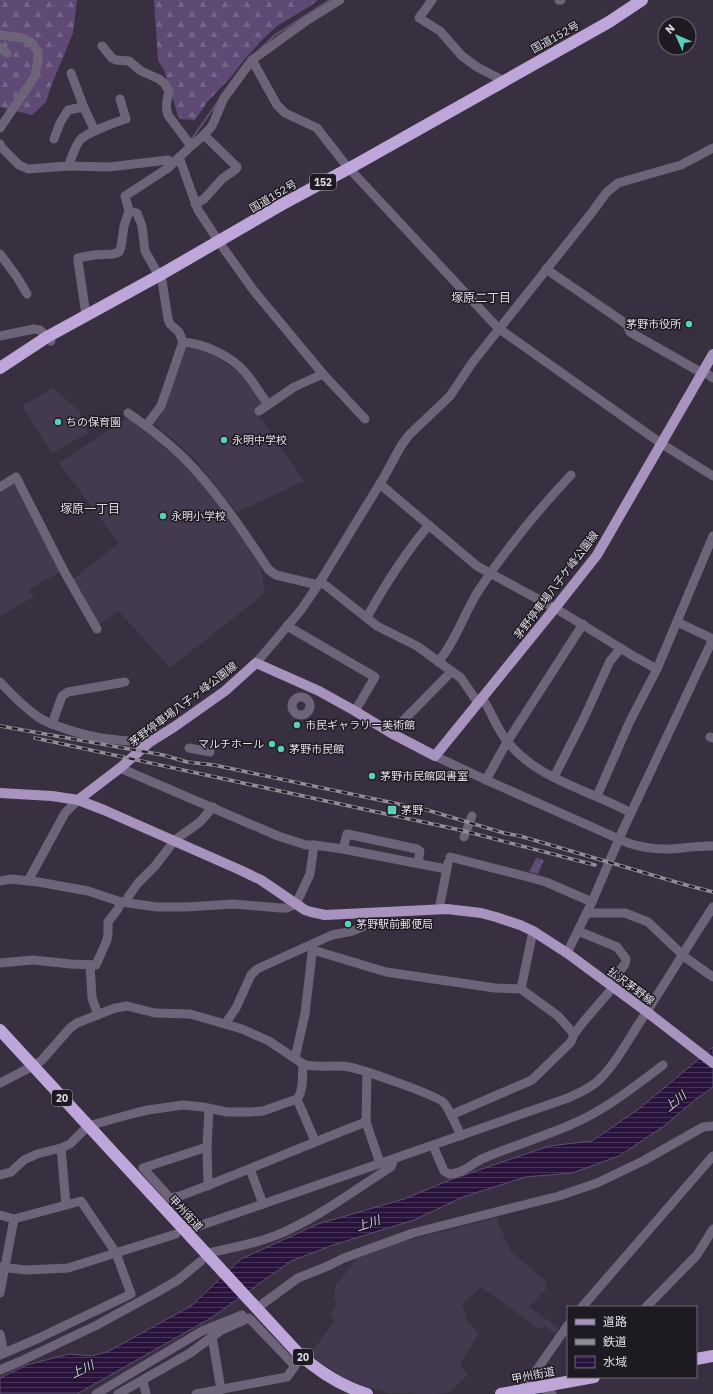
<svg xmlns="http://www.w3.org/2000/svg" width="713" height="1394" font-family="'IBM Plex Sans','Noto Sans JP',sans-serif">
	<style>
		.built { fill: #443a4f }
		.forest { fill: url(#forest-firs) }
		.park { fill: url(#park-dots) }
		.water { fill: url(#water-rules); stroke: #604f70 }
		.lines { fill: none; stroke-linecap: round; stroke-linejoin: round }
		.stream { stroke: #604f70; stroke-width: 2 }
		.minor { stroke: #6e647a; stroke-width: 9 }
		.major { stroke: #a893bf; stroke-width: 10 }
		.highway { stroke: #bea5da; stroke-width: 12 }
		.rail-casing { stroke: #928c99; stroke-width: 3.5 }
		.rail { stroke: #1d1a21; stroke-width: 2; stroke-dasharray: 6; stroke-linecap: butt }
		.poi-dot { fill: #5bcebc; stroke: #1d1a21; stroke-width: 1.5 }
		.labels { text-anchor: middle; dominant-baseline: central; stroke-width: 3; stroke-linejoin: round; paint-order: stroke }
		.shield { fill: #1d1a21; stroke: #a6a2ab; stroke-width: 1 }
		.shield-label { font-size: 10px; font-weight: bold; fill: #e1dce6 }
		.street-label { font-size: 11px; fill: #e1dce6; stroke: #1d1a21 }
		.poi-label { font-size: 11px; fill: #e1dce6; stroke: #1d1a21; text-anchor: start }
		.neighbourhood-label { font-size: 12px; fill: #e1dce6; stroke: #1d1a21 }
		.water-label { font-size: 12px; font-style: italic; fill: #dfc2fe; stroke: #1d1a21 }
	</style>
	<defs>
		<pattern id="forest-firs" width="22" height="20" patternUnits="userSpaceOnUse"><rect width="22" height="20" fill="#5f4a76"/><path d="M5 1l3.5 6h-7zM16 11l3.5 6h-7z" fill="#76648a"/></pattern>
		<pattern id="park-dots" width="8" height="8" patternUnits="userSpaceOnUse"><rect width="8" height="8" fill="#5f4a76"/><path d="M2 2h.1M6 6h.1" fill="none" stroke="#76648a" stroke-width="1.8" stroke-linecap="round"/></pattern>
		<pattern id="water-rules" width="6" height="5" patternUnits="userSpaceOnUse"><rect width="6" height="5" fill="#29133d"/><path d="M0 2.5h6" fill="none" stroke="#483559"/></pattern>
	</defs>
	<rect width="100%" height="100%" fill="#383040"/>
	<!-- built -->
	<g class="built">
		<path d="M188 347 209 352 241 373 263 404 255 410 304 481 237 512 192 456 155 424 165 409 185 348Z"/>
		<path d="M53 388 79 411 88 433 52 453 22 406Z"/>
		<path d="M125 419 132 420 175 456 208 489 260 563 265 593 170 668 119 611 99 625 72 580 119 543 59 463Z"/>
		<path d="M15 481 60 572 29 589 33 597 1 616 0 613V490Z"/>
		<path d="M496 1218 511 1252 545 1280 547 1288 529 1307 559 1328 555 1333 544 1326 541 1330 481 1287 462 1304 468 1323 479 1333 460 1364 468 1375 449 1392 437 1394 388 1393 362 1385 343 1377 310 1355 335 1320 331 1315 337 1303 334 1298 336 1285 358 1258 402 1242Z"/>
	</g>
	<!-- forest -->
	<g class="forest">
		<path d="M0 0H77L73 33 52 84 46 102 32 115 0 107Z"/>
		<path d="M154 0H318L307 8 277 26 263 39 244 60 229 79 208 101 195 120 179 119 164 70 158 60Z"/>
	</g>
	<!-- park -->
	<path class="park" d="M536 858 544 860 538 874 529 872Z"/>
	<!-- water -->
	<path class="water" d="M713 1047V1087L696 1099 664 1126 619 1156 572 1173 525 1177 463 1197 414 1220 333 1245 291 1261 211 1318 77 1394H0V1378L27 1365 69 1354 91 1356 107 1352 191 1306 241 1259 318 1224 404 1199 450 1180 549 1146 592 1141 640 1108Z"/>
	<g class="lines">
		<!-- stream -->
		<g class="stream">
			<path d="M260 49 275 35 330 0"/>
			<path d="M191 140 219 100"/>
		</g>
		<!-- minor -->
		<g class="minor">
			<path d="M432 0 419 18 440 31 462 56 477 67 504 81"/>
			<path d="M559 0H561"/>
			<path d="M0 35 23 38 31 42 38 52V59L35 76 0 128"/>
			<path d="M102 46 112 58 116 60 129 61 141 71 159 79 164 83 169 91C167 100 165 107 168 115L191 146"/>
			<path d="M0 47 1 49 7 53"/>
			<path d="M252 60 277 105 285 113 317 128 345 164 498 328 662 444 713 476"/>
			<path d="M71 73 84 108"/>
			<path d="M54 139 60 123 68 110 78 108H84L95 131"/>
			<path d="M0 144 1 147 19 165 28 169 68 166 109 167 168 160 173 163"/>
			<path d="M179 157 198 210 219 242 254 291 323 374 365 419"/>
			<path d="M68 166C72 158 74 148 80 140 86 133 116 122 126 119L120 99"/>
			<path d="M195 204 204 199 222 179 236 169 237 167 204 135"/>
			<path d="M129 211 137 213 142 226 145 251 162 281 168 319 170 324 179 332 183 342 161 406 146 426"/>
			<path d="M0 254 17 277 27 294"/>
			<path d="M546 269 622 321 627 325 630 332 702 373"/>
			<path d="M86 315 78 261V258L94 255 113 254 119 252 121 247 124 226 129 211 125 196 168 168 191 146 204 135 212 126 224 98 252 60 306 21 340 0"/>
			<path d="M0 336 34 329 40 330 51 341"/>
			<path d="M183 342C205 344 229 355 244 371 253 381 260 394 268 404"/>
			<path d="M703 371 713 378"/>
			<path d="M259 411 294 387 323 374"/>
			<path d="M128 413C147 426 166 441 183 457 216 490 243 531 269 570L276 575 318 585"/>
			<path d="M380 484 477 566 560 611 635 657 657 669"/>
			<path d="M0 487 16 477 65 573 97 629"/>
			<path d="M320 581 377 626 417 646 461 678 478 703"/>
			<path d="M367 617C385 585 405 553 429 525"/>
			<path d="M677 622 713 639"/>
			<path d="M287 626 375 677 355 711"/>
			<path d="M438 662C456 641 464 613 479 590 506 549 537 511 571 475"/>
			<path d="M256 663 301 610 318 585 384 477 401 446 409 435 450 396 472 363 593 211 606 193 618 183 681 165 713 148"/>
			<path d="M0 682C12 695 24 707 38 717 45 722 55 725 63 728 95 739 118 741 150 742"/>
			<circle cx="301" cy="706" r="9"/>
			<path d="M482 698C492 712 496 728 507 741 537 780 590 790 631 813"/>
			<path d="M52 724 62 696 68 692 125 682"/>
			<path d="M391 733 451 672"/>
			<path d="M710 737 713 738"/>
			<path d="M189 748 210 752"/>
			<path d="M435 756 486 780 628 843C640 847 653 849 666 849 682 849 697 845 713 846"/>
			<path d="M120 768 278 836 306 845H314L343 849 446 869"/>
			<path d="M554 777 584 718 610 661 621 648"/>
			<path d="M486 780 507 742 583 624"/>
			<path d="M597 796 630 721 657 669 713 536"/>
			<path d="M464 837 472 816"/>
			<path d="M343 849 347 834 417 849 420 851 418 863"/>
			<path d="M450 857 524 876 546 882 592 902"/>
			<path d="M0 881 11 879 38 882 88 891 121 902 157 907H186L233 904 280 908H286L296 904 310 874 314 845"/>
			<path d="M28 881 65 813 78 800"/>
			<path d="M126 902 128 897 138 883 155 866 175 840 200 822 213 807"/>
			<path d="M439 909 448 863"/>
			<path d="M587 913H625L648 922 686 958 713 977"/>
			<path d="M313 950 386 972 495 988 521 989 558 1016 574 1034"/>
			<path d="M567 953 592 902 622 832 713 639"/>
			<path d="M0 963 33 960 71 964 96 965 107 940 108 933V922L118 909 121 902"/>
			<path d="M90 965 92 998 98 1015"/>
			<path d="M521 989 533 931"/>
			<path d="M225 1024 236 1008 251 975 257 969 332 935 353 931 364 926 370 921V913"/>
			<path d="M295 1058 305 1014 313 945"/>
			<path d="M367 1072 366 1122 380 1163"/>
			<path d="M0 1083 33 1066 42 1060 70 1028 77 1023 115 1008 127 1006 155 1013 190 1014 242 1029 269 1041 303 1064C318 1069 334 1064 349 1067 361 1069 439 1096 444 1103 451 1112 456 1125 461 1136"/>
			<path d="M297 1099 315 1141"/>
			<path d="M451 1115 532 1080 571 1042 574 1034 585 1020 610 991 614 979 625 964 626 959 617 947 578 931"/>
			<path d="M207 1147 143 1168 170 1198 180 1196C242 1173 303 1146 366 1122"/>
			<path d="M61 1148 66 1205"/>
			<path d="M435 1150 444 1171 449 1174C463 1174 472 1163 484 1158 513 1146 542 1137 570 1125 604 1111 634 1087 663 1065"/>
			<path d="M250 1169 263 1204"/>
			<path d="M0 1175 11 1172 24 1160 37 1154 61 1148 70 1144 88 1126 135 1113 148 1110 183 1105 203 1107 227 1112H250L263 1111 297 1099C304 1090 302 1075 303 1064"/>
			<path d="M208 1186 207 1147 209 1109"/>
			<path d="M0 1215 14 1219 81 1201 116 1253 131 1294 39 1338 0 1355"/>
			<path d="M190 1229 263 1204 568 1098C579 1093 591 1088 599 1080 615 1064 626 1044 638 1025 664 986 687 946 713 907"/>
			<path d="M213 1252C236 1247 262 1242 284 1232 322 1215 356 1189 391 1167L394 1159"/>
			<path d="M0 1267 26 1270 68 1268 176 1234"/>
			<path d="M0 1293 14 1219"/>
			<path d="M261 1305 298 1278 328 1266 344 1258 413 1233 559 1196 597 1183 643 1161 703 1127 713 1126"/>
			<path d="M582 1307 713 1156"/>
			<path d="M646 1307 697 1255 713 1229"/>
			<path d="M0 1334 4 1353"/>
			<path d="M212 1336 221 1390"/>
			<path d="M0 1370 21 1361 97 1325 159 1291 178 1280 201 1261"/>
			<path d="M143 1381 146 1394"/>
			<path d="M540 1387 552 1394"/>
			<path d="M522 1391 568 1325"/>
			<path d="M96 1394 202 1331 242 1315"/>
			<path d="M118 1394 190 1353 220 1331 249 1318 295 1366 287 1377 196 1394"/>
		</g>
		<!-- major -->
		<g class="major">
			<path d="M0 793 52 796 78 800 104 810 240 870 261 880 305 910 311 912 325 915 447 909 481 913 496 917 520 925 533 931 567 953 647 1012 713 1063"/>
			<path d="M78 800 120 768 150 742 174 727 225 691 256 663 319 691 355 711 391 733 435 756 555 608 597 555 713 354"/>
		</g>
		<!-- highway -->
		<g class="highway">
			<path d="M0 368 47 337 160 275 281 205 357 164 609 22 642 0"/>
			<path d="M0 1030 298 1353C317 1370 341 1386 367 1394"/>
			<path d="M696 1359 713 1356"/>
			<path d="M501 1394 594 1377"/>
		</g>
		<defs>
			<g id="rail">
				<path d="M0 726 163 755 187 762 214 765 427 810 504 833 520 836 686 885 713 892"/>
				<path d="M35 738 460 830 595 865"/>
			</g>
		</defs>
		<!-- rail casing -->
		<use href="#rail" class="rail-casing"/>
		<!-- rail -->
		<use href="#rail" class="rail"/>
	</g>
	<!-- markers -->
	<g class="poi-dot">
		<circle cx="689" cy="324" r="4"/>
		<circle cx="58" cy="422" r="4"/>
		<circle cx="224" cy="440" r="4"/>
		<circle cx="163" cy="516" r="4"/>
		<circle cx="297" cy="725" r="4"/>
		<circle cx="272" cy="744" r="4"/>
		<circle cx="281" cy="749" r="4"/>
		<circle cx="372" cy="776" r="4"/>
		<rect x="387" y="805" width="10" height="10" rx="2"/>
		<circle cx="348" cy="924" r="4"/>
	</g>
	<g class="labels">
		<!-- shield labels -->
		<g class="shield">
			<rect x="310" y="174" width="26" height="16" rx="3"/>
			<rect x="52" y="1090" width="20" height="16" rx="3"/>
			<rect x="293" y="1349" width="20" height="16" rx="3"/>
		</g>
		<g class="shield-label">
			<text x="323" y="182">152</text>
			<text x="62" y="1098">20</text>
			<text x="303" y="1357">20</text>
		</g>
		<!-- street labels -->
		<g class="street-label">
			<text transform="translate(555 37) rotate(-29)">国道152号</text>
			<text transform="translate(273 196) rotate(-30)">国道152号</text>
			<text transform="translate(556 585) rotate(-53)">茅野停車場八子ケ峰公園線</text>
			<text transform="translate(183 704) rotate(-37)">茅野停車場八子ヶ峰公園線</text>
			<text transform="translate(631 986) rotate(36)">払沢茅野線</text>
			<text transform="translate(186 1213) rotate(47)">甲州街道</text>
			<text transform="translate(533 1375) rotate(-11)">甲州街道</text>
		</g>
		<!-- poi labels -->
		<g class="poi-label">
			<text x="681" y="324" text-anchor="end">茅野市役所</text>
			<text x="66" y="422">ちの保育園</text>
			<text x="232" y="440">永明中学校</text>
			<text x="171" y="516">永明小学校</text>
			<text x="305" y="725">市民ギャラリー美術館</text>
			<text x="264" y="744" text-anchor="end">マルチホール</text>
			<text x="289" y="749">茅野市民館</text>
			<text x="380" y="776">茅野市民館図書室</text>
			<text x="401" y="810">茅野</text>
			<text x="356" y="924">茅野駅前郵便局</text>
		</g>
		<!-- neighbourhood labels -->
		<g class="neighbourhood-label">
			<text x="481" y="297">塚原二丁目</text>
			<text x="90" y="508">塚原一丁目</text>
		</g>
		<!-- water labels -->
		<g class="water-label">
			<text transform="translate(675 1101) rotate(-39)">上川</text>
			<text transform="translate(368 1223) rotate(-18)">上川</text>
			<text transform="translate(82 1369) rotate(-25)">上川</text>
		</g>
	</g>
	<!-- legend -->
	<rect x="567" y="1306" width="130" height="72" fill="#1d1a21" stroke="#6b6870"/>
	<rect x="575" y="1319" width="20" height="6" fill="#a893bf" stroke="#6b6870"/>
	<text x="603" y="1326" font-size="12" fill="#e1dce6">道路</text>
	<rect x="575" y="1339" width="20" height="6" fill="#928c99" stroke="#6b6870"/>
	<text x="603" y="1346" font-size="12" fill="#e1dce6">鉄道</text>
	<rect x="575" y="1356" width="20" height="12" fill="url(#water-rules)" stroke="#6b6870"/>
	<text x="603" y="1366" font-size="12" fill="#e1dce6">水域</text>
	<!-- north arrow -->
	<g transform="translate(677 36) rotate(315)"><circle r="19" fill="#1d1a21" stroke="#6b6870"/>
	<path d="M0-3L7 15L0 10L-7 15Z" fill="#5bcebc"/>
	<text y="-6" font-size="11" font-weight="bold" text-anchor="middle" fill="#e1dce6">N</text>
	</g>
</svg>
